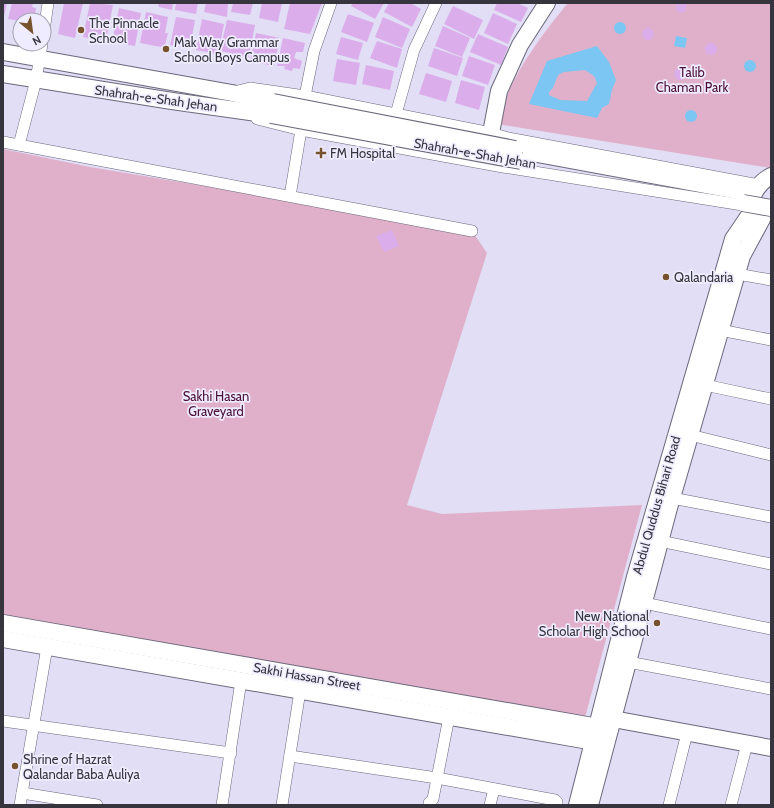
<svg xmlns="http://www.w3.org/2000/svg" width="774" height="808" font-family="Cabin,sans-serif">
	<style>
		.green { fill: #e0b0ca }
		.water { fill: #7bc6f3; fill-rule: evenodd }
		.building { fill: #dbaeeb }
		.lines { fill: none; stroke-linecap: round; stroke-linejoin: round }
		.street-casing { stroke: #6a687c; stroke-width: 12 }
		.secondary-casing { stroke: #6a687c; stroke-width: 18 }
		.street { stroke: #fff; stroke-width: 11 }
		.secondary { stroke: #fff; stroke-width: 16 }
		.secondary-bridge-casing { stroke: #6a687c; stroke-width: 18; stroke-linecap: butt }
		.secondary-bridge { stroke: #fff; stroke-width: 16 }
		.poi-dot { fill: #77532d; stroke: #eeecfe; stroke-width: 1.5 }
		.labels { text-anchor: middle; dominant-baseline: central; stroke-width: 3.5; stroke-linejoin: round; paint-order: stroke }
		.poi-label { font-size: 13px; fill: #36353e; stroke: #eeecfe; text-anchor: start }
		.park-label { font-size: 13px; fill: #4b0e37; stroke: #eeecfe }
		.street-label { font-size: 13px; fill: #36353e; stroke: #eeecfe }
	</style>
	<rect width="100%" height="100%" fill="#e1def5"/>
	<!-- green -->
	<g class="green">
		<path d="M568 3H771V168L497 124C506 83 541 35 568 3Z"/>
		<path d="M3 149 90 167 472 231 487 253 407 505 442 514 642 505 579 740 3 639Z"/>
	</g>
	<!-- water -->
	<g class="water">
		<circle cx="620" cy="28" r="6"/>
		<path d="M676 36 687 38 685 48 674 46Z"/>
		<path d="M597 46 609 62 616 80 612 90 609 104 602 108 597 118 529 104 547 61ZM585 70 594 76 597 83 587 101 560 100 549 95V92L553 88 558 75 564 72Z"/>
		<circle cx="750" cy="66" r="6"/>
		<circle cx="691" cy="116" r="6"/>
	</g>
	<!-- building -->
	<g class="building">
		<circle cx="681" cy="7" r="5.5"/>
		<path d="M3 3H7L4 16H3Z"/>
		<path d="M12 3H33L32 7 36 8 34 20 20 21 8 19Z"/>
		<path d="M64 3H83L75 38 58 34Z"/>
		<path d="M90 3 113 5 106 41 83 37Z"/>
		<path d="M158 3H173L172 10 159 7Z"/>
		<path d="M176 3H198L196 14 175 10Z"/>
		<path d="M206 3H228L227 17 204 12Z"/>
		<path d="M233 3H253L250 15 231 12Z"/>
		<path d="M262 3H282L278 22 259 18Z"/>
		<path d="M290 3H322L310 34 284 29Z"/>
		<path d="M353 3H384L375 19 351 6Z"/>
		<path d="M389 3H410L421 9 412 27 384 12Z"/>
		<path d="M497 3H517L528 8 521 22 494 10Z"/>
		<path d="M453 6 483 20 474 39 444 24Z"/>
		<path d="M119 8 141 13 135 46 112 42Z"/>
		<path d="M146 12 168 17 165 33H168L165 45H162L161 47 140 43Z"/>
		<path d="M493 13 517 24 508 44 484 33Z"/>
		<path d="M348 14 374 23 367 42 341 32Z"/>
		<path d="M176 17 195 20 191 42 189 41 187 48 170 45Z"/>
		<path d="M383 17 410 29 402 48 375 37Z"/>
		<path d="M202 19 224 24 218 54 196 50Z"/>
		<path d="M227 20 255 25 249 57 220 51Z"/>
		<path d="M443 26 470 38 462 57 435 46Z"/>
		<circle cx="648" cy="34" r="6"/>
		<path d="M256 33 280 38 274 66 250 61Z"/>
		<path d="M478 34 508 47 501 65 470 52Z"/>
		<path d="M341 37 363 43 358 60 336 54Z"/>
		<path d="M283 38 305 43 303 52H296L294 58 302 61 300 69 293 68 292 71 284 69 285 66H277Z"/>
		<path d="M377 41 402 49 397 68 370 58Z"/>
		<circle cx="711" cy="49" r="6"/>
		<path d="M434 48 463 58 457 76 428 66Z"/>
		<path d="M469 56 495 65 488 85 462 76Z"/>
		<path d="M337 59 360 63 356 85 333 81Z"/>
		<path d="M366 65 394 71 390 90 362 84Z"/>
		<circle cx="680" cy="74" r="6"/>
		<path d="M426 73 452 81 446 102 419 94Z"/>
		<path d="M461 80 485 87 479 110 455 103Z"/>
		<path d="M392 230 399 246 384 252 376 236Z"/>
	</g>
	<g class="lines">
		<defs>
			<g id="street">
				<path d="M44 31 48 3"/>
				<path d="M234 92 250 88 305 96 491 133 508 138 759 185"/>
				<path d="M305 96 314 51 331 3"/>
				<path d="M396 114 414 50 436 3"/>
				<path d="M257 119 301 130 503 167 749 206"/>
				<path d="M3 142 472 231"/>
				<path d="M19 145 36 80 42 44"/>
				<path d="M290 196 301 130"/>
				<path d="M737 274 771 280"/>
				<path d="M720 330 771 340"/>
				<path d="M705 385 771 399"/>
				<path d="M690 435 771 455"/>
				<path d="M672 498 771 517"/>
				<path d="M660 541 771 564"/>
				<path d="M644 603 771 629"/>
				<path d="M628 662 771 689"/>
				<path d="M3 721 231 753"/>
				<path d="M290 756 437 778 555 800 557 802V805"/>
				<path d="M22 793 97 805"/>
				<path d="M20 805 47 647"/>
				<path d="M222 805 241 681"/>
				<path d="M282 805 300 691"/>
				<path d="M431 805 429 803 433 799 449 717"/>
				<path d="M490 805 494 789"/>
				<path d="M669 805 687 733"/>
				<path d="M731 805 747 744"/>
			</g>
			<g id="secondary">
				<path d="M3 52 232 93 273 102"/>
				<path d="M3 74 172 101 271 115"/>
				<path d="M491 133 499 91 520 45 547 3"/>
				<path d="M521 151 743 192"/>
				<path d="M754 213 750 206C753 193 758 183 771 176"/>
				<path d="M3 623 610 729"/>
				<path d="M3 639 606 744"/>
				<path d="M613 719 771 748"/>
				<path d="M577 805 635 577 733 239 752 211"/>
				<path d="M590 805 669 508 742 256 762 219"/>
			</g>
		</defs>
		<!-- street casing -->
		<use href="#street" class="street-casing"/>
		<!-- secondary casing -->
		<use href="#secondary" class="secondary-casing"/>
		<!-- street -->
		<use href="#street" class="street"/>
		<!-- secondary -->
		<use href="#secondary" class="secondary"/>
		<defs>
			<g id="secondary-bridge">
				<path d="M273 102 515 149"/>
				<path d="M271 115 521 161"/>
				<path d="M743 203 771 208"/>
			</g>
		</defs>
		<!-- secondary-bridge casing -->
		<use href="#secondary-bridge" class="secondary-bridge-casing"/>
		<!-- secondary-bridge -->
		<use href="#secondary-bridge" class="secondary-bridge"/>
	</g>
	<!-- markers -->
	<g class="poi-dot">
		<circle cx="81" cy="30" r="4"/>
		<circle cx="166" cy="49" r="4"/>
		<path d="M319 147h4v4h4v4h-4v4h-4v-4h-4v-4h4z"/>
		<circle cx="666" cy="277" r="4"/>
		<circle cx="657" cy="623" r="4"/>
		<circle cx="15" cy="766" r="4"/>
	</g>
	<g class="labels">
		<!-- poi labels -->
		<g class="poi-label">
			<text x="89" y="23">The Pinnacle<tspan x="89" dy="15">School</tspan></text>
			<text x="174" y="42">Mak Way Grammar<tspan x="174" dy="15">School Boys Campus</tspan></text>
			<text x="330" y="153">FM Hospital</text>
			<text x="674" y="277">Qalandaria</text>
			<text x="649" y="616" text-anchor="end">New National<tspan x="649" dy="15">Scholar High School</tspan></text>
			<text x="23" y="759">Shrine of Hazrat<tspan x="23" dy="15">Qalandar Baba Auliya</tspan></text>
		</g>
		<!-- park labels -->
		<g class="park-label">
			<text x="692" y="72">Talib<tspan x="692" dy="15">Chaman Park</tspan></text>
			<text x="216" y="396">Sakhi Hasan<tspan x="216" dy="15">Graveyard</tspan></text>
		</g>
		<!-- street labels -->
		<g class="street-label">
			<text transform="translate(156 98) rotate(8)">Shahrah-e-Shah Jehan</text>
			<text transform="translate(475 153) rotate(10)">Shahrah-e-Shah Jehan</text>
			<text transform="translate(656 505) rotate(-74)">Abdul Quddus Bihari Road</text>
			<text transform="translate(307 676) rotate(10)">Sakhi Hassan Street</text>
		</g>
	</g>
	<!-- border -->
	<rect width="774" height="808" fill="none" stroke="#36353e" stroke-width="8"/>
	<!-- north arrow -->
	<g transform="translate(32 32) rotate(151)"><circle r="19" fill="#eeecfe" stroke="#a4a3b1"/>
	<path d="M0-3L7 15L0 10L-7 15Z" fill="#77532d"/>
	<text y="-6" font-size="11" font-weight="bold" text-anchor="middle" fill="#36353e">N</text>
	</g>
</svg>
